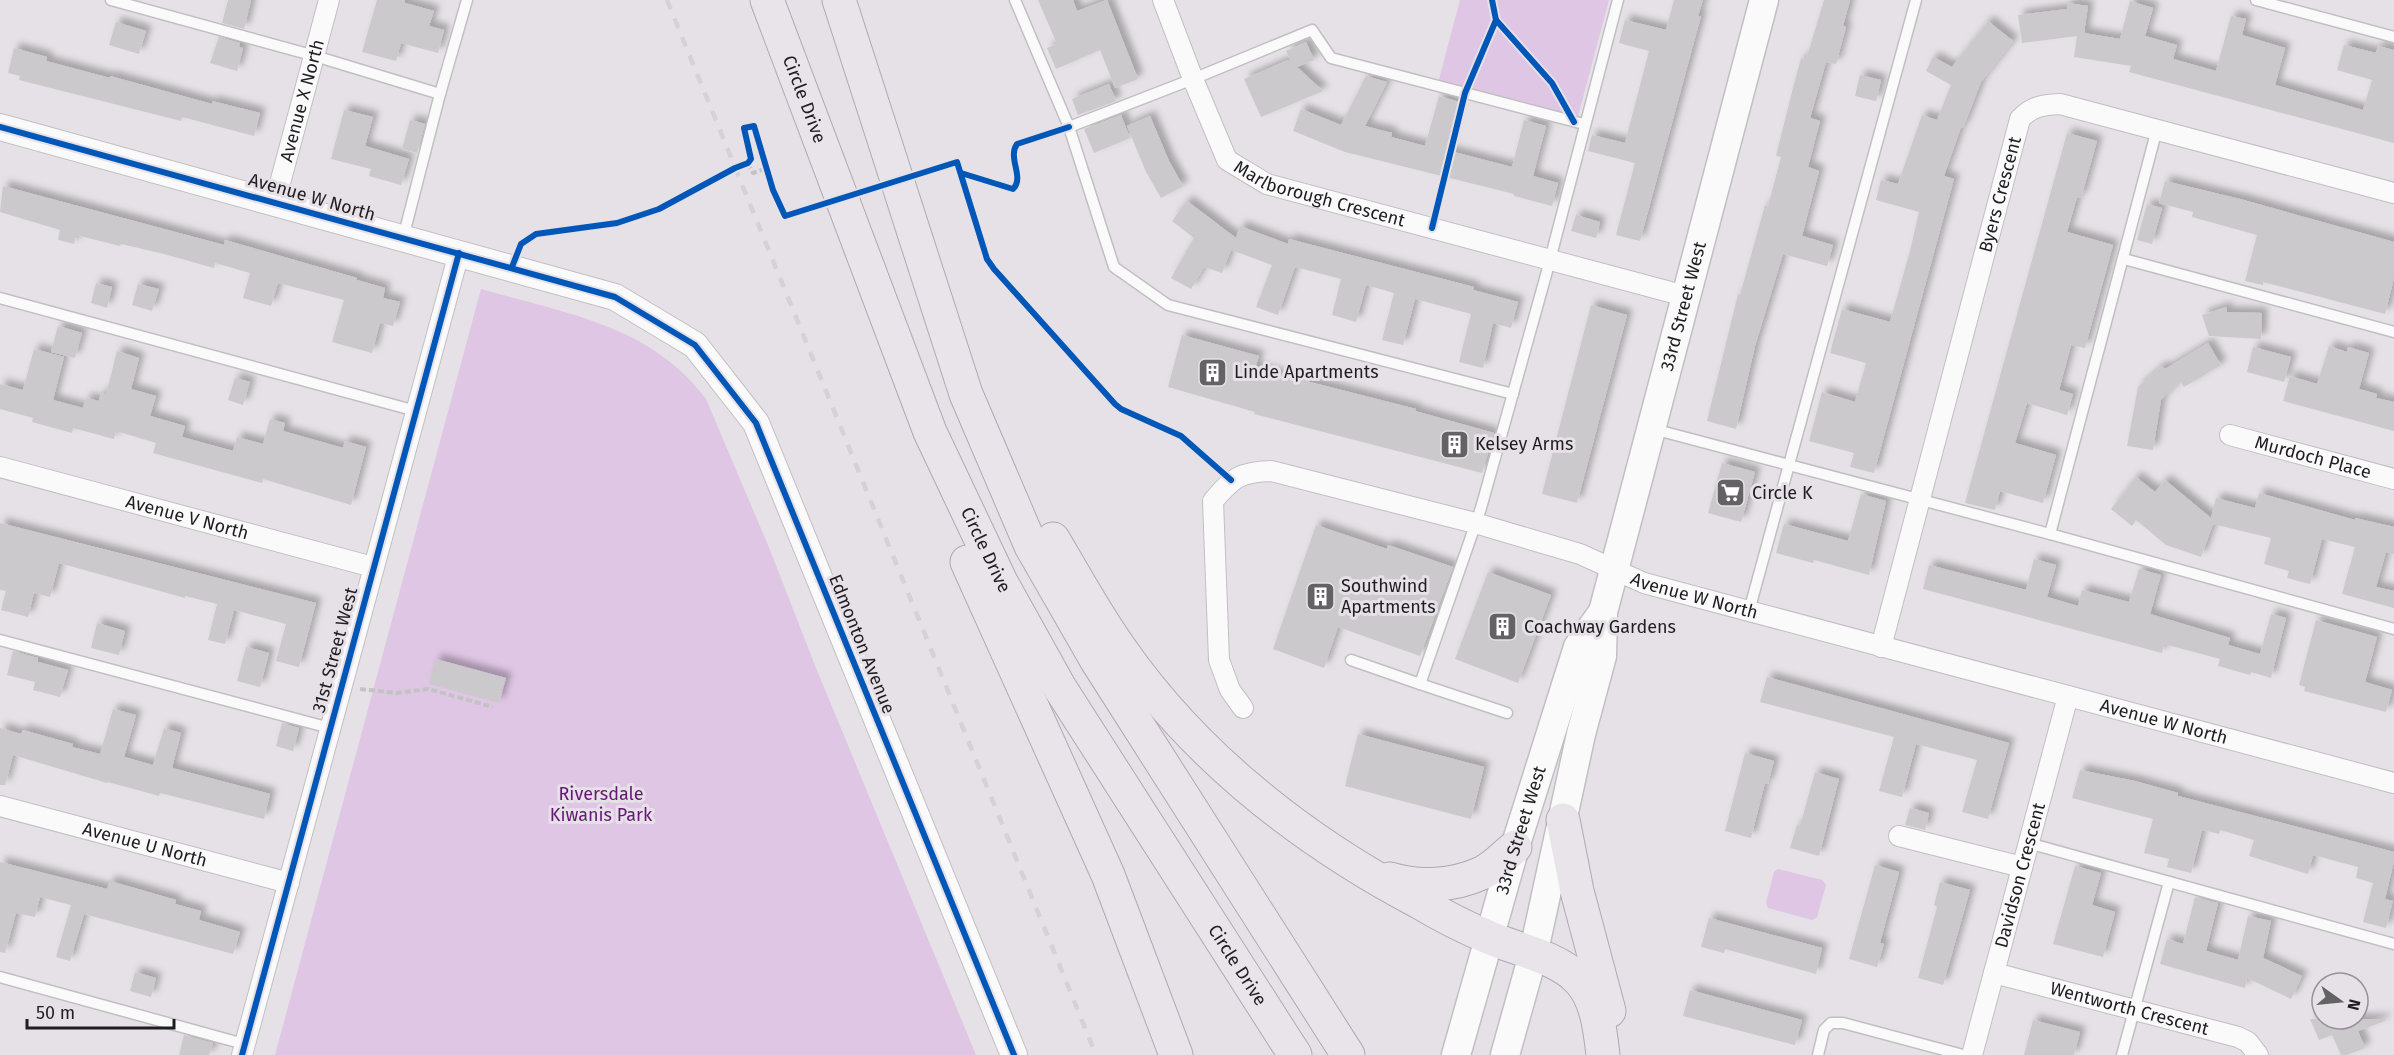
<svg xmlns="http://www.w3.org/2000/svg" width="2394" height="1055" font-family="'Fira Sans',sans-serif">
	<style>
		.green { fill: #dec6e4 }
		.building { fill: #ccc9cd; filter: url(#shadow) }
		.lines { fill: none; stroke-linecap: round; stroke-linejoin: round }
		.service-casing { stroke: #c2bfc3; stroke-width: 13 }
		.minor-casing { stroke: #c2bfc3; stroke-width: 22 }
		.tertiary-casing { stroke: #c2bfc3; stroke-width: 28 }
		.secondary-casing { stroke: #c2bfc3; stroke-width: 31 }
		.trunk-casing { stroke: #b0a8b2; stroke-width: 35 }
		.path { stroke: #c4c3c4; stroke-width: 4; stroke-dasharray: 6 3; stroke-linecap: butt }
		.service { stroke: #fbfafb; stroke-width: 10 }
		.minor { stroke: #fbfafb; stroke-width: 20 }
		.tertiary { stroke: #fbfafb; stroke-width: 26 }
		.secondary { stroke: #fbfafb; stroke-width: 28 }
		.trunk { stroke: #e9e4ea; stroke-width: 33 }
		.rail { stroke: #d3d3d3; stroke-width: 4.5; stroke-dasharray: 10 10; stroke-linecap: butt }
		.cycleway-casing { stroke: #e6e0e7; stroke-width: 10 }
		.cycleway { stroke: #0057b8; stroke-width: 6 }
		.labels { text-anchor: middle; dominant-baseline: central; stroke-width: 6; stroke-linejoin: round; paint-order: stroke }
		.street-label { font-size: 18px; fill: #1f1d20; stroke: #e6e0e7 }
		.poi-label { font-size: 18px; fill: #1f1d20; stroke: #e6e0e7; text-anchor: start }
		.park-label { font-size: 18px; fill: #651774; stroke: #e6e0e7 }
	</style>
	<defs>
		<filter id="shadow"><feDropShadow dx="5.5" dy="-5.5" stdDeviation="3" flood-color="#0004"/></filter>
	</defs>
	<rect width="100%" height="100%" fill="#e5e1e6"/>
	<!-- green -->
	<g class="green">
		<path d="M1460 0H1609L1577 120 1438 83Z"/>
		<path d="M481 289C565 313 651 325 706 399L770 550 816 668 976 1055H275Z"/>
		<path d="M1778 869 1822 880 1826 885 1817 917 1812 920 1768 908 1766 903 1774 872Z"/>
	</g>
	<!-- building -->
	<g class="building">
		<path d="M228 0H251L244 29 222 23Z"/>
		<path d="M377 0H405V3L434 11 429 26 444 30 438 53 401 43 396 61 362 52Z"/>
		<path d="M1038 0H1073L1077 11 1107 0 1138 79 1115 88 1100 50 1056 69 1047 48 1057 44Z"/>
		<path d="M1674 0H1703L1698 16H1701L1640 241 1616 235 1635 163 1588 151 1592 135 1625 143 1649 51 1619 43 1625 20 1666 30Z"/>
		<path d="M1824 0H1850L1843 26 1846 27 1836 64 1826 62 1810 118 1820 121 1808 167 1819 171 1802 236 1833 245 1827 266 1783 254 1755 346 1736 429 1707 421 1738 294 1740 295 1765 205 1768 206 1781 157 1776 156 1793 88 1801 58 1806 60Z"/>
		<path d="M2130 1 2153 8 2145 36 2177 45 2173 59 2216 71 2231 16 2246 19 2242 35 2285 48 2275 85 2363 110 2372 80 2337 70 2344 45 2376 53 2378 46 2394 50V143L2129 72 2131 66 2074 57 2077 36 2022 43 2018 15 2067 9V3L2088 6 2084 33 2120 39Z"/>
		<path d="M1988 21 2013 41 1981 82 1963 128 1961 127 1944 176 1954 179 1874 473 1850 467 1854 453 1809 441 1822 392 1855 402 1866 363 1830 353 1842 309 1890 322 1910 251 1919 212 1876 200 1881 180 1898 184 1922 115 1937 120 1951 85 1926 71 1933 57 1952 67Z"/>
		<path d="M116 22 146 31 139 54 109 45Z"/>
		<path d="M219 37 240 43 239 47 243 48 237 71 210 63Z"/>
		<path d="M1306 42 1314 60 1297 67 1323 91 1261 117 1244 79 1288 60 1291 62 1286 51Z"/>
		<path d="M14 48 47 57 46 61 110 78V76L212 104V101L260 113 254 136 182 117 181 121 19 80 20 76 8 73Z"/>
		<path d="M1860 75 1881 80 1876 101 1855 96Z"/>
		<path d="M1366 76 1387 82 1365 126 1392 133 1391 137 1425 146 1439 96 1459 102 1446 150 1512 167 1524 120 1546 126 1533 176 1558 183 1552 206 1514 196V194L1345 152 1293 131 1301 109 1341 125Z"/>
		<path d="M1109 84 1116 101 1078 115 1072 99Z"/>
		<path d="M344 110 373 117 365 146 409 159 401 185 369 176 371 169 331 159Z"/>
		<path d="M1121 115 1130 138 1094 153 1084 129Z"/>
		<path d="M1150 116 1169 161 1183 186 1161 198 1146 172 1127 126Z"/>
		<path d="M410 120 425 124 417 153 402 149Z"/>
		<path d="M2067 133 2097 141 2081 198 2077 197 2067 232 2113 245 2085 348 2071 345 2059 390 2073 394 2067 415 2027 403 2015 443 2056 455 2043 503 2000 491 1995 510 1965 503Z"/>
		<path d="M2165 181 2240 199 2394 242V278L2385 314 2263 282V285L2245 281 2257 235 2192 217 2193 212 2159 203Z"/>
		<path d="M3 186 224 245 225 240 357 278V280L385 288 383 298 400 302 393 326 380 323 372 353 332 342 344 300 278 283 271 306 243 298 250 273 215 263 214 268 164 254 121 244 120 246 76 235 74 244 58 240 60 230 0 212Z"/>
		<path d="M1187 201 1236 238 1240 226 1288 244 1289 239 1474 287 1473 290 1518 302 1511 328 1493 323 1483 368 1459 362 1471 314 1415 299 1403 345 1382 340 1394 293 1366 285 1356 322 1332 315 1341 279 1295 267 1278 315 1256 307 1272 265 1231 250 1222 273 1204 267 1191 289 1171 278 1194 238 1172 221Z"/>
		<path d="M2147 204 2162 208 2152 244 2137 240Z"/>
		<path d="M1576 215 1600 222 1596 238 1571 231Z"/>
		<path d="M96 283 112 287 107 308 91 303Z"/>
		<path d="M138 284 159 289 152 311 132 305Z"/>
		<path d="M1591 305 1627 315 1577 503 1542 494Z"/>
		<path d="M2226 307 2227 312 2262 313 2261 339 2209 336 2202 315Z"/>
		<path d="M58 326 82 333 75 358 51 352Z"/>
		<path d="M1182 335 1259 356 1255 368 1416 409 1415 411 1494 433 1482 473 1254 414 1255 412 1168 387Z"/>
		<path d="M2208 343 2221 365 2184 387 2180 381 2161 400 2153 450 2127 446 2138 387 2162 366 2165 369Z"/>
		<path d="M2329 346 2347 352 2348 347 2369 353 2359 389 2377 394 2376 398 2394 402V431L2283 401 2290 376 2317 384Z"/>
		<path d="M2253 347 2291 357 2284 382 2247 372Z"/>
		<path d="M34 349 64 357 53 400 83 408 86 398 99 401 101 393 106 395 117 351 139 358 131 389 156 396 150 416 185 426 182 437 233 451 237 437 263 444 270 419 285 423 283 431 343 448 345 441 366 447 351 505 263 479 262 483 153 453 156 443 116 431 114 439 73 428 72 433 32 422 33 418 0 409V384L23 390Z"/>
		<path d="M235 378 250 382 243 405 228 400Z"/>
		<path d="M1722 463 1755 472 1741 522 1708 513Z"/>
		<path d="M2136 477 2155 492 2165 480 2211 518 2216 498 2255 508 2259 493 2355 520V518L2394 527V554L2386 552 2376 587 2394 591V608L2342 594 2355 547 2322 539 2310 584 2287 578 2289 571 2264 564 2271 538 2213 524 2201 557 2166 545 2136 520 2132 526 2111 509Z"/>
		<path d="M1861 494 1886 501 1869 575 1814 560 1813 563 1776 553 1784 524 1848 541Z"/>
		<path d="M0 523 316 603 299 667 276 661 286 624 234 610 225 644 208 640 217 604 185 596V598L59 563 50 597 34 593 28 617 1 610 6 591 0 590Z"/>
		<path d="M1316 525 1387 549 1388 545 1453 567 1420 656 1338 627 1324 668 1273 649Z"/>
		<path d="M2034 559 2056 565 2047 597 2078 606 2082 590 2129 602 2139 569 2161 575 2150 614 2230 638 2228 645 2260 654 2271 614 2286 618 2271 678 2251 672 2250 675 2218 666 2220 659 2164 644 2162 653 1923 589 1929 565 2026 590Z"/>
		<path d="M1488 572 1551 595 1518 683 1455 659Z"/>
		<path d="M2316 620 2377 637 2365 682 2392 690 2386 712 2304 691 2305 687 2299 685Z"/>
		<path d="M97 623 125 631 119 655 91 648Z"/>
		<path d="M246 647 269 653 260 687 237 681Z"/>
		<path d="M13 651 38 658V662L68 670 60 697 33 690 35 682 7 675Z"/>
		<path d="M436 659 506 678 499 703 429 684Z"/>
		<path d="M1767 677 2009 743 1988 819 1962 812 1977 760 1916 744 1902 797 1879 791 1894 737 1760 702Z"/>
		<path d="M113 709 136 715 124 757 153 765 164 728 181 733 172 768 270 794 264 819 160 793 159 796 108 782 107 783 13 755 5 785H0V728L21 734 23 730 73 744 72 747 100 754Z"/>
		<path d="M282 723 299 728 293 751 276 746Z"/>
		<path d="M1358 734 1484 767 1471 819 1345 786Z"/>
		<path d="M1745 753 1774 761 1768 784 1765 783 1751 838 1725 831Z"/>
		<path d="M2080 770 2135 781 2178 793V796L2394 852V861L2385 899 2393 901 2386 928 2363 922 2373 883 2356 878 2358 867 2313 855 2308 874 2249 856 2254 840 2220 830 2219 834 2202 830 2191 873 2167 867 2169 859 2144 853 2153 819 2072 798Z"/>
		<path d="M1815 772 1839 779 1819 856 1790 848 1797 825 1800 826Z"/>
		<path d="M1910 808 1929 813 1925 830 1905 825Z"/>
		<path d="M0 862 107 889 110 881 176 900 175 904 201 911 199 920 240 932 233 954 84 914 70 961 56 957 71 905 40 897 35 917 16 913 5 953 0 952Z"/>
		<path d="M1875 865 1899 872 1880 943 1884 944 1877 967 1849 959Z"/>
		<path d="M2075 866 2101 873 2092 905 2115 912 2103 957 2053 944Z"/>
		<path d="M1940 882 1970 890 1943 985 1918 978 1937 907 1934 905Z"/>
		<path d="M2195 897 2218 903 2206 951 2238 960 2248 916 2271 921 2263 958 2302 976 2291 999 2247 978 2245 988 2160 964 2167 939 2183 944Z"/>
		<path d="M1709 918 1822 948 1816 974 1725 949 1724 953 1701 947Z"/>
		<path d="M135 972 156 978 151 997 130 991Z"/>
		<path d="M1690 990 1802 1020 1795 1045 1683 1016Z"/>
		<path d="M2310 1019H2385V1021L2358 1031 2365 1048 2347 1055H2341L2332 1035 2319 1040Z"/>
		<path d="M2033 1020 2080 1032 2074 1055H2024Z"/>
		<path d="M184 1035 213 1043 209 1055H179Z"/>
	</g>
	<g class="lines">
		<defs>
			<g id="service">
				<path d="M111 0 315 56 440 94"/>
				<path d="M1015 0 1069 127 1114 267 1168 305 1513 394"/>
				<path d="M2256 0 2394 37"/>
				<path d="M1069 127 1193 79 1312 30 1331 58 1584 124"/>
				<path d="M403 238 440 94 467 0"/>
				<path d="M2124 259 2394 332"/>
				<path d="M0 298 416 411"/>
				<path d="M1653 429 2050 534 2394 629"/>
				<path d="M2050 534 2157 129"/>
				<path d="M1749 611 1916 0"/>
				<path d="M0 640 330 728"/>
				<path d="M1351 660 1420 684"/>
				<path d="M1507 713 1420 684 1481 508 1546 275 1618 0"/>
				<path d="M2028 843 2394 944"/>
				<path d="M0 977 244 1044"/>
				<path d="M1818 1055 1824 1030 1831 1023H1843L1963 1055"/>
				<path d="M2122 1055 2169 882"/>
			</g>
			<g id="minor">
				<path id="s1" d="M1163 0 1193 79 1227 160 1267 184 1685 296"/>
				<path id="s2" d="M275 202 329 0"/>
				<path id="s3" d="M2230 435 2394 479"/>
				<path id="s4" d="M0 467 373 567"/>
				<path id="s5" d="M1881 647 2020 119C2032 106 2043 105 2060 104L2394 193"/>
				<path id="s6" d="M1243 708 1230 690 1219 660 1213 501C1233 478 1239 472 1271 471L1475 523 1580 554 1644 583 2394 783"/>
				<path id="s7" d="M0 806 289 883"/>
				<path d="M1899 836 2022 867"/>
				<path id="s8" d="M1994 973 2238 1037 2248 1042 2258 1055"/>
				<path d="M242 1055 459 253"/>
				<path id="s9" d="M1972 1055 2068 696"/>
			</g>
			<path id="tertiary" d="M0 127 615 297 695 345 756 423 1014 1055"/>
			<g id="secondary">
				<path id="s10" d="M1456 1055 1515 847 1578 647 1603 612"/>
				<path id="s11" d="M1505 1055 1533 955 1581 734 1602 656 1603 612 1764 0"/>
			</g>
			<g id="trunk">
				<path id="s12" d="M767 0 930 432 1001 582 1060 688 1295 1055"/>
				<path d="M839 0 966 394 1031 546 1097 661 1348 1055"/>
				<path d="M1053 539C1071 569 1088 600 1107 629 1183 747 1296 837 1419 902 1441 915 1464 927 1488 937 1515 949 1557 957 1578 979 1597 998 1600 1029 1603 1055"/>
				<path d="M967 562 1108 875 1176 1055"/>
				<path d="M1563 820 1577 891 1609 1011"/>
				<path d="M1390 879C1419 888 1453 886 1482 873 1494 867 1504 856 1515 847"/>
			</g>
		</defs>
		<!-- service casing -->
		<use href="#service" class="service-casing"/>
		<!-- minor casing -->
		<use href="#minor" class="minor-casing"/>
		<!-- tertiary casing -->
		<use href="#tertiary" class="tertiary-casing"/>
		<!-- secondary casing -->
		<use href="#secondary" class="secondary-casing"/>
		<!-- trunk casing -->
		<use href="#trunk" class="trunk-casing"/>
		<!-- path -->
		<g class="path">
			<path d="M748 163 753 173 767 168"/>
			<path d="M360 689 397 693 428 689 493 707"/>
		</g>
		<!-- service -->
		<use href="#service" class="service"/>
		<!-- minor -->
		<use href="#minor" class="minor"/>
		<!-- tertiary -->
		<use href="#tertiary" class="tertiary"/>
		<!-- secondary -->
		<use href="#secondary" class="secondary"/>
		<!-- trunk -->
		<use href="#trunk" class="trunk"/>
		<!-- rail -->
		<path class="rail" d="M667 0 1096 1055"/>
		<defs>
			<g id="cycleway">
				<path d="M1496 20 1552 83 1574 122"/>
				<path d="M0 127 615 297 695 345 756 423 1014 1055"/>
				<path d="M961 173 1013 189C1025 177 1007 158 1017 144L1069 127"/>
				<path d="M1432 228 1465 93 1496 20 1492 0"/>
				<path d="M512 267 521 244 536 234 617 223 659 209 735 168 748 163 751 159 744 128 754 126 773 190 785 216 957 162 987 259 994 269 1115 404 1121 409 1181 436 1231 480"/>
				<path d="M242 1055 459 253"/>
			</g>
		</defs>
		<!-- cycleway casing -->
		<use href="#cycleway" class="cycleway-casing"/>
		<!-- cycleway -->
		<use href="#cycleway" class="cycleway"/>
	</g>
	<!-- icons -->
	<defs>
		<symbol id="building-square" viewBox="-11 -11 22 22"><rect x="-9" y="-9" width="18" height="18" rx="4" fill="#646265" stroke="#e6e0e7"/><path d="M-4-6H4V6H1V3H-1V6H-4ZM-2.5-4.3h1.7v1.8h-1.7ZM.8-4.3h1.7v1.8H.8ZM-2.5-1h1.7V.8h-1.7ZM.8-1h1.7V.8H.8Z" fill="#fff"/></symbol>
		<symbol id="supermarket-square" viewBox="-11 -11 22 22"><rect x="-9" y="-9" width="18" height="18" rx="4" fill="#646265" stroke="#e6e0e7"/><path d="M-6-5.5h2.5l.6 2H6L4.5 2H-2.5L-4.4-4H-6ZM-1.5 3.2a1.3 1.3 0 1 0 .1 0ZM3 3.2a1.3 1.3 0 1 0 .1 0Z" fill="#fff"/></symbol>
	</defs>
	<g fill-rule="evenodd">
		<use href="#building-square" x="1196" y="356" width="33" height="33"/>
		<use href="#building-square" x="1438" y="428" width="33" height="33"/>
		<use href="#supermarket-square" x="1714" y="476" width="33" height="33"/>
		<use href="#building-square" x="1304" y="580" width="33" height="33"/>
		<use href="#building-square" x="1486" y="610" width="33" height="33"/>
	</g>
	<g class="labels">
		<!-- street labels -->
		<g class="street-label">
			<text stroke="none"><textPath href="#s12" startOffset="106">Circle Drive</textPath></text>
			<text stroke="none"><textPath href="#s2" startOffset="105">Avenue X North</textPath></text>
			<text stroke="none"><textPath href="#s1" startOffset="272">Marlborough Crescent</textPath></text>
			<text stroke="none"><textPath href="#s5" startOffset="468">Byers Crescent</textPath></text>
			<text transform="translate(312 197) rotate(16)">Avenue W North</text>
			<text stroke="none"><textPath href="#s11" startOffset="771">33rd Street West</textPath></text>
			<text stroke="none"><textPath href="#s3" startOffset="86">Murdoch Place</textPath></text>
			<text stroke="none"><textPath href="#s4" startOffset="194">Avenue V North</textPath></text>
			<text stroke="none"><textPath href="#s12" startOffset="592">Circle Drive</textPath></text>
			<text stroke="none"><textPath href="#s6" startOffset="724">Avenue W North</textPath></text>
			<text transform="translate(862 644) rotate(68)">Edmonton Avenue</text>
			<text transform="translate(335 650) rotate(-75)">31st Street West</text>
			<text stroke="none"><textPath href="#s6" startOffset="1210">Avenue W North</textPath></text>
			<text stroke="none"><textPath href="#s10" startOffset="234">33rd Street West</textPath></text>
			<text stroke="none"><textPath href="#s7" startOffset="150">Avenue U North</textPath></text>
			<text stroke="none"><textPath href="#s9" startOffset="186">Davidson Crescent</textPath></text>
			<text stroke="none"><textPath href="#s12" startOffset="1078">Circle Drive</textPath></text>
			<text stroke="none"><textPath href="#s8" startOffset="140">Wentworth Crescent</textPath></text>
		</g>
		<!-- poi labels -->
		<g class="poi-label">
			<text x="1234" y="372">Linde Apartments</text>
			<text x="1475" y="444">Kelsey Arms</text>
			<text x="1752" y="493">Circle K</text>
			<text x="1341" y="586">Southwind<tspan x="1341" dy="21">Apartments</tspan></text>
			<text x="1524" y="627">Coachway Gardens</text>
		</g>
		<!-- park labels -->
		<g class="park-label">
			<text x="601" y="794">Riversdale<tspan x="601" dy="21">Kiwanis Park</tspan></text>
		</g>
	</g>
	<!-- north arrow -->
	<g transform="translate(2340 1001) rotate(105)"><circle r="28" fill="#e6e0e7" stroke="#969297" stroke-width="1.5"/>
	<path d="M0-4.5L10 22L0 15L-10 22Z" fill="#646265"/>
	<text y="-9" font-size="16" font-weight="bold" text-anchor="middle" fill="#1f1d20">N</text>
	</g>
	<!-- scale -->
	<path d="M27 1019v9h147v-9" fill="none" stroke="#1f1d20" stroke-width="3"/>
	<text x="36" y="1019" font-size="18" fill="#1f1d20" stroke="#e6e0e7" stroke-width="4.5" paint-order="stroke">50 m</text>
</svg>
